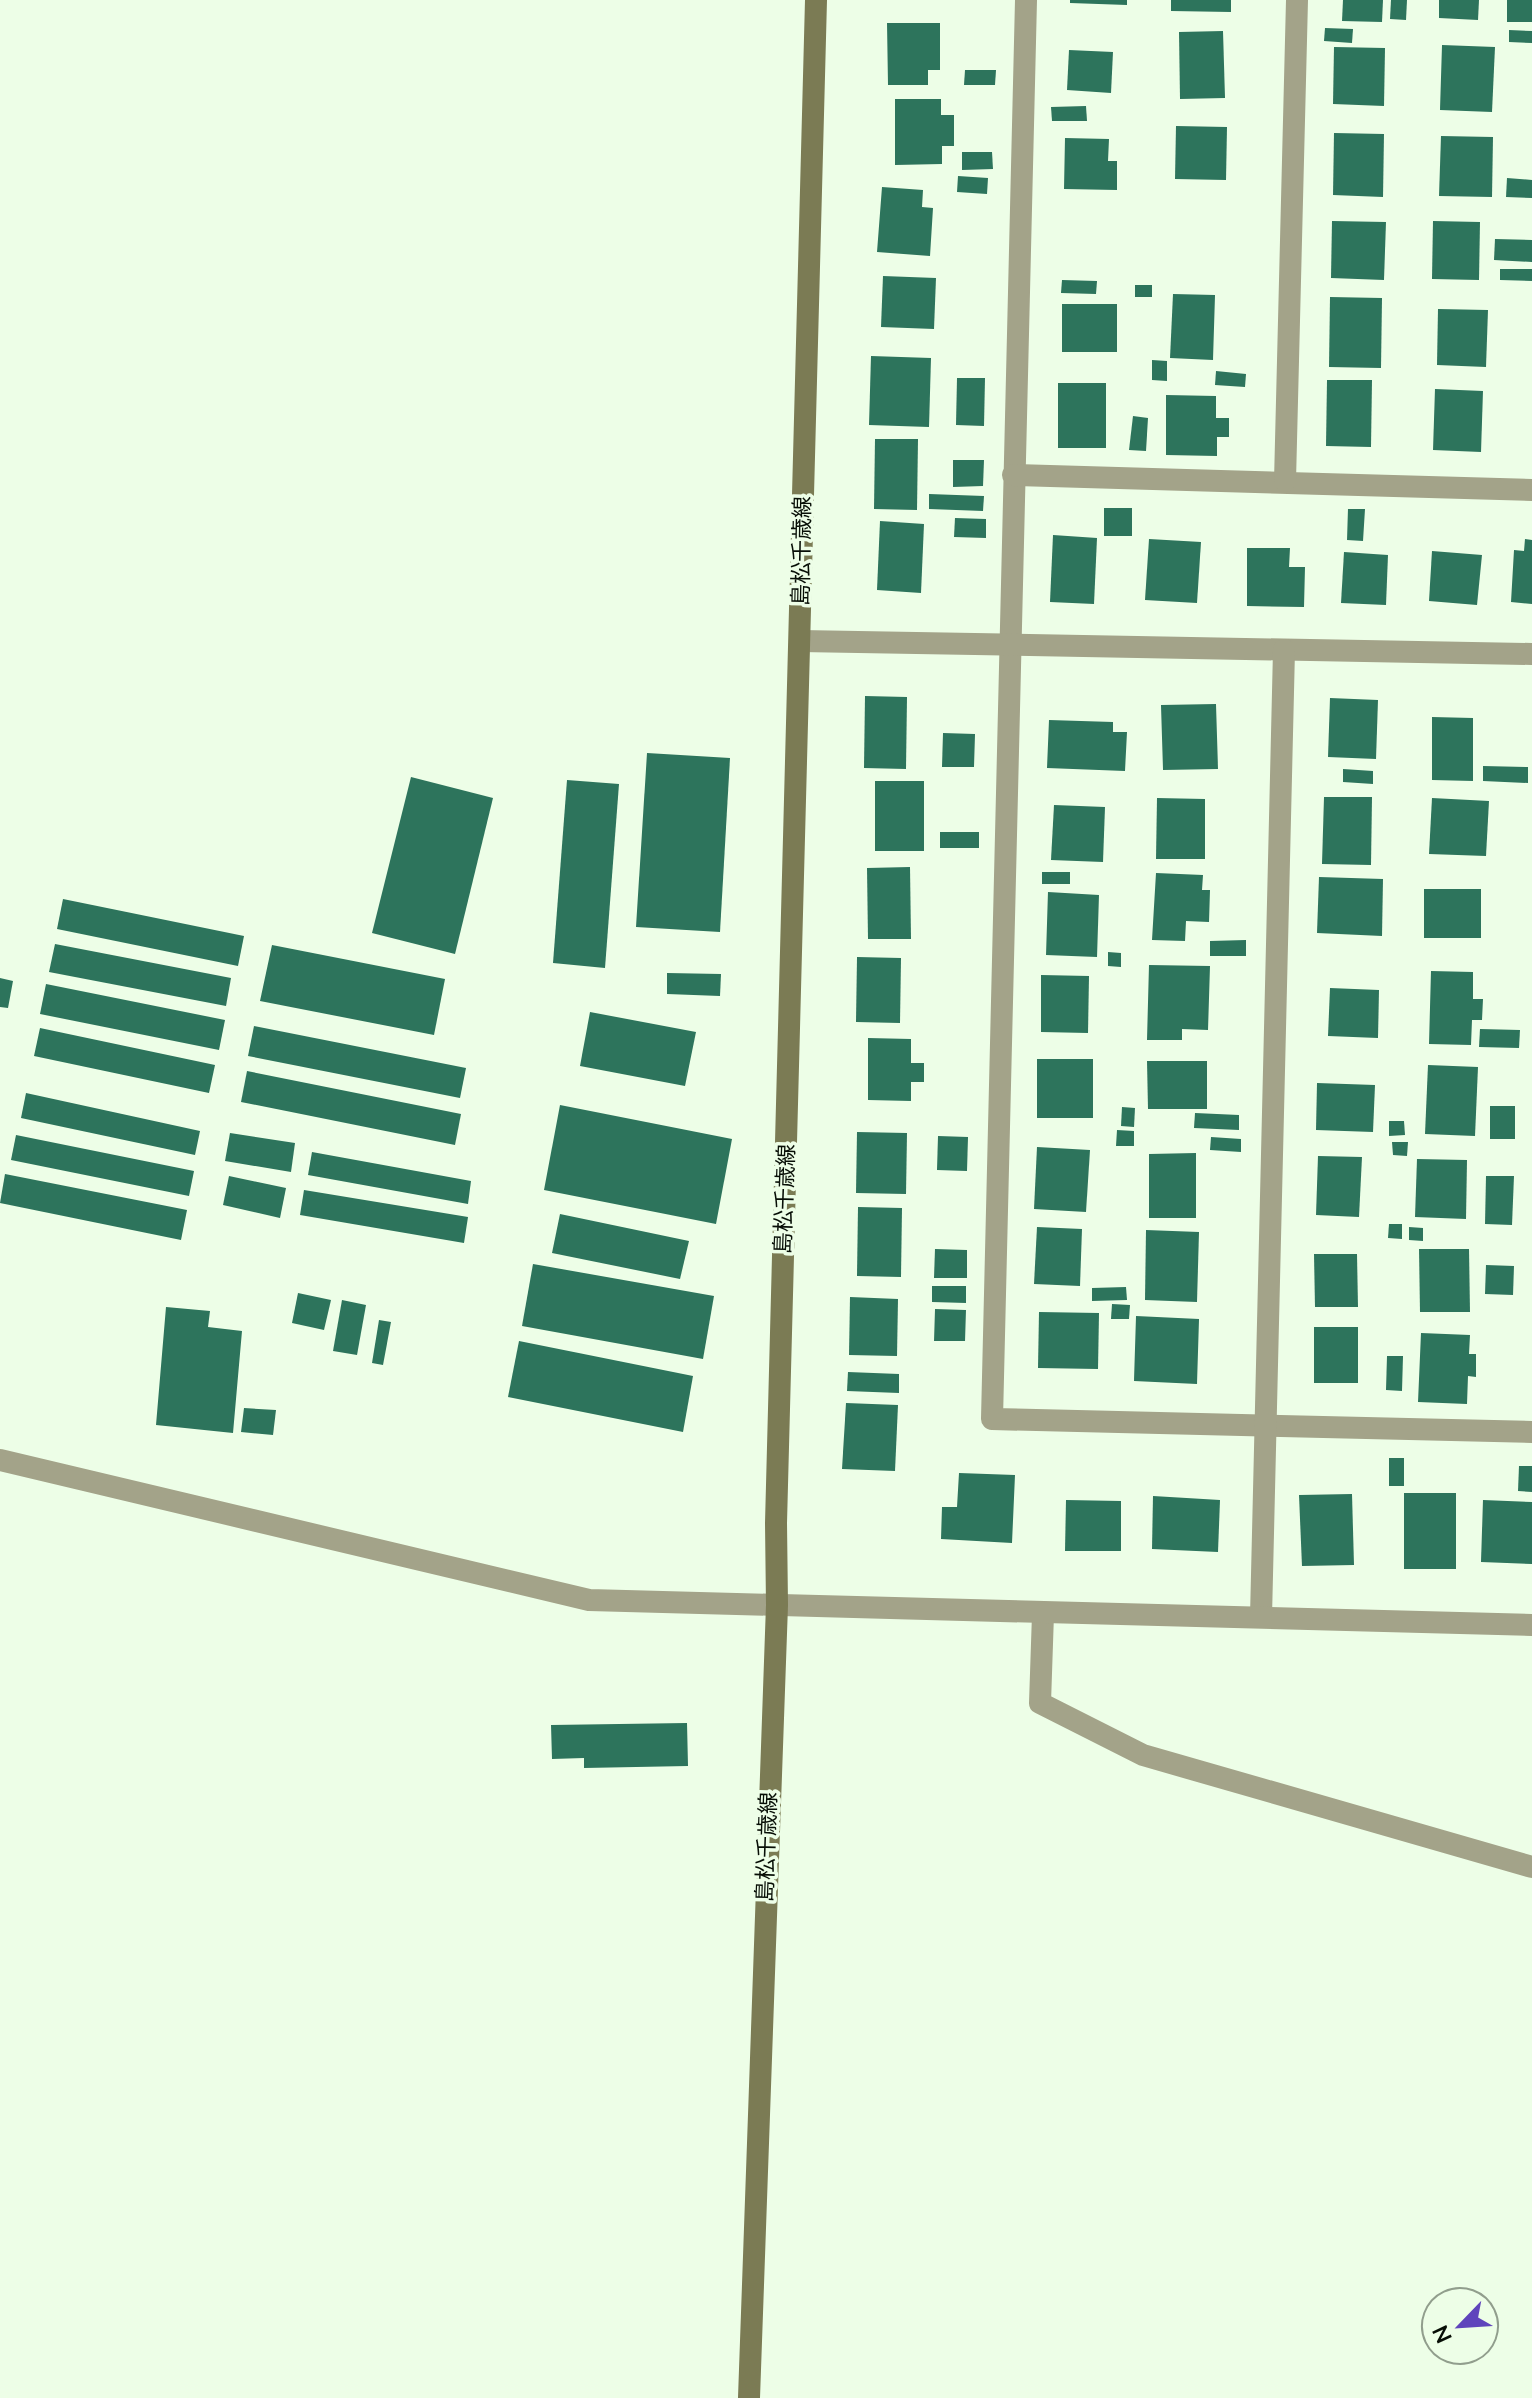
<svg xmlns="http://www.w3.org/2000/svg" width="1532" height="2398" font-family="'Nunito Sans','Noto Sans JP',sans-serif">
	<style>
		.building { fill: #2d745c }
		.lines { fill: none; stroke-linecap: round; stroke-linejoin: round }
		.minor { stroke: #a3a389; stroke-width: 22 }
		.tertiary { stroke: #a3a389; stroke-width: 22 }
		.secondary { stroke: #7b7b54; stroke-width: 22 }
		.labels { text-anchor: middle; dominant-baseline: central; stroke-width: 7; stroke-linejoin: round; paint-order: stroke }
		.street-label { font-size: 22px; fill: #070e06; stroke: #edfee7 }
	</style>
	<rect width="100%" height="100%" fill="#edfee7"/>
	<!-- building -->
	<g class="building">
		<path d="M1070 0H1127V5L1070 3Z"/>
		<path d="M1171 0H1231V12L1171 11Z"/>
		<path d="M1343 0H1383L1382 22 1342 21Z"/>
		<path d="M1391 0H1407L1406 20 1390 19Z"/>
		<path d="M1439 0H1479L1478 20 1439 18Z"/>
		<rect x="1507" y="0" width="25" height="22"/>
		<path d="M887 23H940V70H928V85H888Z"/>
		<path d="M1325 28 1353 29 1352 43 1324 41Z"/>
		<path d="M1509 30 1532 31V43L1509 42Z"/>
		<path d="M1223 31 1225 98 1180 99 1179 32Z"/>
		<path d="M1442 45 1495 47 1492 112 1440 110Z"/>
		<path d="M1334 47 1385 48 1384 106 1333 104Z"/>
		<path d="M1069 50 1113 52 1111 93 1067 90Z"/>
		<path d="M965 70H996L995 85H964Z"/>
		<path d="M895 99H941V115H954V146H942V164L895 165Z"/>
		<path d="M1086 106 1087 121H1052L1051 107Z"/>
		<path d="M1176 126 1227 127 1226 180 1175 179Z"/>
		<path d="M1334 133 1384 134 1383 197 1333 195Z"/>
		<path d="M1441 136 1493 137 1492 197 1439 196Z"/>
		<path d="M1065 138 1109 139 1108 161H1117V190L1064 189Z"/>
		<path d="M962 152H992L993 169 962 170Z"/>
		<path d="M958 176 988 178 987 194 957 192Z"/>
		<path d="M1507 178 1532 180V198L1506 197Z"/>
		<path d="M882 187 923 190 922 207 933 208 930 256 877 252Z"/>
		<path d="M1332 221 1386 222 1384 280 1331 278Z"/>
		<path d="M1433 221 1480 222 1479 280 1432 279Z"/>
		<path d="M1495 239 1532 240V262L1494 260Z"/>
		<path d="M1500 269H1532V281L1500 280Z"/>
		<path d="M883 276 936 278 934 329 881 327Z"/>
		<path d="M1062 280 1097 281 1096 294 1061 293Z"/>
		<rect x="1135" y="285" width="17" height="12"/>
		<path d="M1173 294 1215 295 1213 360 1170 358Z"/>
		<path d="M1330 297 1382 298 1381 368 1329 367Z"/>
		<rect x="1062" y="304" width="55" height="48"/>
		<path d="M1438 309 1488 310 1486 367 1437 365Z"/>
		<path d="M871 356 931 358 929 427 869 425Z"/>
		<path d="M1152 360 1167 361V381L1152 380Z"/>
		<path d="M1216 371 1246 374 1245 387 1215 385Z"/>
		<path d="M957 378H985L984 426 956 425Z"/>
		<path d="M1327 380H1372L1371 447 1326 446Z"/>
		<rect x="1058" y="383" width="48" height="65"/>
		<path d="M1435 389 1483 391 1481 452 1433 450Z"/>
		<path d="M1166 395 1216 396V418H1229V437H1217V456L1166 455Z"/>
		<path d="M1133 416 1148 418 1146 451 1129 450Z"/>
		<path d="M875 439H918L917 510 874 509Z"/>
		<path d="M953 460H984L983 486 953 487Z"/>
		<path d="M929 494 984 496 983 511 929 509Z"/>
		<rect x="1104" y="508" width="28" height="28"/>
		<path d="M1348 509H1365L1363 541 1347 540Z"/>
		<path d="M955 518 986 519V538L954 537Z"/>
		<path d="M880 521 924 524 921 593 877 590Z"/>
		<path d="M1053 535 1097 538 1094 604 1050 602Z"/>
		<path d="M1149 539 1201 542 1197 603 1145 600Z"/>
		<path d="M1525 539 1532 540V604L1511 602 1514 550 1524 551Z"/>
		<path d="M1247 548H1290L1289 567H1305L1304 607 1247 606Z"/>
		<path d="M1432 551 1482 555 1477 605 1429 601Z"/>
		<path d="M1344 552 1388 555 1386 605 1341 603Z"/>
		<path d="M865 696 907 697 906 769 864 768Z"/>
		<path d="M1330 698 1378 700 1376 759 1328 757Z"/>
		<path d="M1216 704 1218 769 1163 770 1161 705Z"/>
		<path d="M1432 717 1473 718V781L1432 780Z"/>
		<path d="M1049 720 1113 722V732H1127L1125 771 1047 768Z"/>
		<path d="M943 733 975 734 974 767H942Z"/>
		<path d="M647 753 730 758 720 932 636 927Z"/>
		<path d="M1483 766 1528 767V783L1483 781Z"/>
		<path d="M1343 769 1373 771V784L1343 782Z"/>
		<path d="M411 777 493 798 455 954 372 933Z"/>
		<path d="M567 780 619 784 605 968 553 963Z"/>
		<rect x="875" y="781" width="49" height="70"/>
		<path d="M1324 797H1372L1371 865 1322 864Z"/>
		<path d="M1157 798 1205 799V859H1156Z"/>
		<path d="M1432 798 1489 801 1486 856 1429 854Z"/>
		<path d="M1054 805 1105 807 1103 862 1051 860Z"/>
		<rect x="940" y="832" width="39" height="16"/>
		<path d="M910 867 911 939H868L867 868Z"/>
		<rect x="1042" y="872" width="28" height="12"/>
		<path d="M1156 873 1203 875 1202 890H1210L1209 922 1186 921 1185 941 1152 940Z"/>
		<path d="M1319 877 1383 879 1382 936 1317 933Z"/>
		<rect x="1424" y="889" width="57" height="49"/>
		<path d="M1048 892 1099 895 1097 957 1046 955Z"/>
		<path d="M63 899 244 936 238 966 57 929Z"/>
		<path d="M1246 940V956H1210V941Z"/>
		<path d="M55 944 231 978 226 1006 49 972Z"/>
		<path d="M272 945 445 979 434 1035 260 1001Z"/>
		<path d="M1108 952 1121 953V967L1108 966Z"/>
		<path d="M857 957 901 958 900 1023 856 1022Z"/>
		<path d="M1149 965 1210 966 1208 1030 1182 1029V1040H1147Z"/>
		<path d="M1431 971 1473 972V999H1483L1482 1020H1472L1471 1045 1429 1044Z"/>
		<path d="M667 973 721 974 720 996 667 994Z"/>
		<path d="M1041 975 1089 976 1088 1033 1041 1032Z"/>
		<path d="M0 978 13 981 8 1008 0 1007Z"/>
		<path d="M46 984 225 1020 219 1050 40 1014Z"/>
		<path d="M1330 988 1379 990 1378 1038 1328 1036Z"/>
		<path d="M590 1012 696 1032 685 1086 580 1066Z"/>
		<path d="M254 1026 466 1068 460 1098 248 1056Z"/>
		<path d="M40 1028 215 1065 209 1093 34 1056Z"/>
		<path d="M1480 1029 1520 1030 1519 1048 1479 1047Z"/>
		<path d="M868 1038 911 1039V1063H924V1082H911V1101L868 1100Z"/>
		<rect x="1037" y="1059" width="56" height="59"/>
		<path d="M1147 1061H1207V1109H1148Z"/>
		<path d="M1428 1065 1478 1067 1475 1136 1425 1134Z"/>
		<path d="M247 1071 461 1114 455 1145 241 1102Z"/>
		<path d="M1317 1083 1375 1085 1373 1132 1316 1130Z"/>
		<path d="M26 1093 200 1131 195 1155 21 1118Z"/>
		<path d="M560 1105 732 1139 716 1224 544 1190Z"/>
		<rect x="1490" y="1106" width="25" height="33"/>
		<path d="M1122 1107 1135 1108 1134 1127 1121 1126Z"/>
		<path d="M1195 1113 1239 1115V1130L1194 1128Z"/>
		<path d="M1389 1121H1404L1405 1135 1389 1136Z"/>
		<path d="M1117 1130 1134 1131V1146H1116Z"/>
		<path d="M857 1132 907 1133 906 1194 856 1193Z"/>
		<path d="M230 1133 295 1143 291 1172 225 1161Z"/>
		<path d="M16 1135 194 1171 189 1196 11 1160Z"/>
		<path d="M938 1136 968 1137 967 1171 937 1170Z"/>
		<path d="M1211 1137 1241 1139V1152L1210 1150Z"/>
		<path d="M1392 1142H1408L1407 1156 1393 1155Z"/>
		<path d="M1037 1147 1090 1150 1086 1212 1034 1209Z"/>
		<path d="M312 1152 471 1181 468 1204 308 1175Z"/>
		<path d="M1196 1153V1218H1149V1154Z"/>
		<path d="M1318 1156 1362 1157 1359 1217 1316 1215Z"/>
		<path d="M1417 1159 1467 1160 1466 1219 1415 1217Z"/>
		<path d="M5 1174 187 1210 181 1240 0 1203Z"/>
		<path d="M229 1176 286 1188 280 1218 223 1205Z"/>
		<path d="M1486 1176H1514L1512 1225 1485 1224Z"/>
		<path d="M304 1190 468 1217 464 1243 300 1215Z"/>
		<path d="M858 1207 902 1208 901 1277 857 1276Z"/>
		<path d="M560 1214 689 1241 680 1279 552 1253Z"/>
		<path d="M1389 1224H1402V1239L1388 1238Z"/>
		<path d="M1037 1227 1082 1229 1080 1286 1034 1284Z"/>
		<path d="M1409 1227 1423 1228V1241L1409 1240Z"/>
		<path d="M1146 1230 1199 1232 1197 1302 1145 1300Z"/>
		<path d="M935 1249 967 1250V1278H934Z"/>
		<path d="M1419 1249H1469L1470 1312H1420Z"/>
		<path d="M1314 1254H1357L1358 1307H1315Z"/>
		<path d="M533 1264 714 1296 703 1359 522 1326Z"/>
		<path d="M1486 1265 1514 1266 1513 1295 1485 1294Z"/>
		<path d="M932 1286H966V1303L932 1302Z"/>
		<path d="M1126 1287 1127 1300 1092 1301V1288Z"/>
		<path d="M298 1293 331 1300 324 1330 292 1323Z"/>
		<path d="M850 1297 898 1299 897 1356 849 1355Z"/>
		<path d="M342 1300 366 1305 357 1355 333 1351Z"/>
		<path d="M1112 1304 1130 1305 1129 1319H1111Z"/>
		<path d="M166 1307 210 1311 208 1327 242 1331 233 1433 156 1425Z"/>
		<path d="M935 1309 966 1310 965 1341H934Z"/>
		<path d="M1039 1312 1099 1313 1098 1369 1038 1368Z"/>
		<path d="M1136 1316 1199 1319 1197 1384 1134 1381Z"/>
		<path d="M379 1320 391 1322 383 1365 372 1363Z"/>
		<rect x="1314" y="1327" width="44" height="56"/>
		<path d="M1421 1333 1470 1335 1469 1354H1476V1377L1468 1376 1467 1404 1418 1402Z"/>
		<path d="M519 1341 693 1376 683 1432 508 1397Z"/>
		<path d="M1387 1356H1403L1402 1391 1386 1390Z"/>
		<path d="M848 1372 899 1374V1393L847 1391Z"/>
		<path d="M846 1403 898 1405 895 1471 842 1469Z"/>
		<path d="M244 1408 276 1410 273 1435 241 1432Z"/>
		<rect x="1389" y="1458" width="15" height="28"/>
		<path d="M1519 1466H1532V1492L1518 1491Z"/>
		<path d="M959 1473 1015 1475 1012 1543 941 1539 942 1507H957Z"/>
		<rect x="1404" y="1493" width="52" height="76"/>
		<path d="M1352 1494 1354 1565 1302 1566 1299 1495Z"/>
		<path d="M1153 1496 1220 1500 1218 1552 1152 1549Z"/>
		<path d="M1066 1500 1121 1501V1551H1065Z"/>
		<path d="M1483 1500 1532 1502V1564L1481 1562Z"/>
		<path d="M687 1723 688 1766 584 1768V1758L552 1759 551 1725Z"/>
	</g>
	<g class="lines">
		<!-- minor -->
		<g class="minor">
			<path d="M1026 0 992 1419 1532 1432"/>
			<path d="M1013 475 1532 490"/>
			<path d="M1285 481 1297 0"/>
			<path d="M800 641 1532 654"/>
			<path d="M1043 1614 1040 1703 1143 1755 1532 1867"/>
			<path d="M1261 1617 1284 650"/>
		</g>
		<!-- tertiary -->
		<path class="tertiary" d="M0 1460 589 1600 1532 1625"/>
		<!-- secondary -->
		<path class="secondary" d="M749 2398 777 1605 776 1523 816 0"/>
	</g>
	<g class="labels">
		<!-- street labels -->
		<g class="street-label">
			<text transform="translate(802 551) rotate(-89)">島松千歳線</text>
			<text transform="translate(785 1199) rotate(-88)">島松千歳線</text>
			<text transform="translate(767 1847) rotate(-88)">島松千歳線</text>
		</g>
	</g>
	<!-- north arrow -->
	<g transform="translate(1460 2326) rotate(245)"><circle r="38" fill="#edfee7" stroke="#919e8d" stroke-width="2"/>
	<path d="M0-6L14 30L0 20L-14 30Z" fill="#5f44bc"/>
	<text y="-12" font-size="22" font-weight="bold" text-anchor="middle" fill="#070e06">N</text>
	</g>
</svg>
